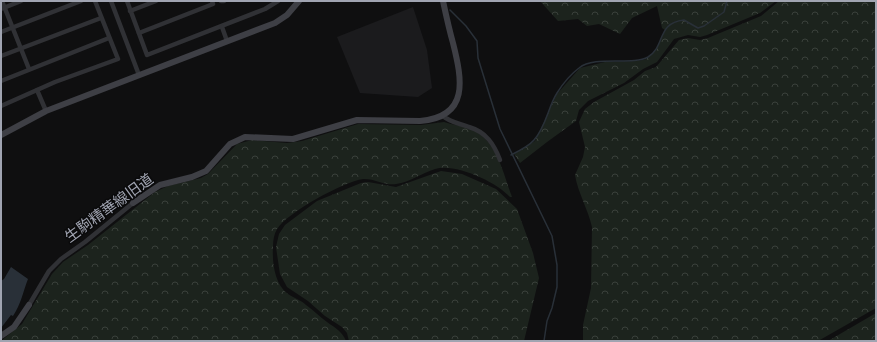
<svg xmlns="http://www.w3.org/2000/svg" width="877" height="342" font-family="Karla,'Noto Sans JP',sans-serif">
	<style>
		.built { fill: #1b1b1d }
		.forest { fill: url(#forest-crowns) }
		.water { fill: #293038 }
		.lines { fill: none; stroke-linecap: round; stroke-linejoin: round }
		.stream { stroke: #293038; stroke-width: 1.5 }
		.street { stroke: #303135; stroke-width: 4.5 }
		.secondary { stroke: #3e3f45; stroke-width: 6 }
		.labels { text-anchor: middle; dominant-baseline: central; stroke-width: 3; stroke-linejoin: round; paint-order: stroke }
		.street-label { font-size: 15px; fill: #a0a4b1; stroke: #0a0a0b }
	</style>
	<defs>
		<pattern id="forest-crowns" width="20" height="18" patternUnits="userSpaceOnUse"><rect width="20" height="18" fill="#1c231d"/><path d="M2 6a3 3 0 1 1 6 0M12 15a3 3 0 1 1 6 0" fill="none" stroke="#3a403b"/></pattern>
	</defs>
	<rect width="100%" height="100%" fill="#0f0f10"/>
	<!-- built -->
	<path class="built" d="M413 7 427 50 432 88 418 97 360 93 337 37Z"/>
	<!-- forest -->
	<g class="forest">
		<path d="M540 1H776L760 13 707 35 700 37 688 35 674 39 657 62 643 69 624 83 588 101 579 110 576 121 547 142 520 163 514 154 535 141 557 94 580 68 605 62 638 61 646 59 656 50 665 30 662 28 657 6 632 18 620 34 599 24 587 26 578 19 558 21Z"/>
		<path d="M779 1H876V308L818 341H583V325L591 288 592 227C588 209 578 193 575 175L583 157 585 147 579 122 585 109 594 102 634 80 645 71 656 67 679 40 688 38 700 40 708 38 761 16Z"/>
		<path d="M444 122C453 125 463 126 471 129 497 140 503 173 512 197H510C496 182 456 163 435 169 422 173 410 182 396 184 385 186 374 178 363 179 343 182 288 212 277 229 274 234 273 240 273 246 272 261 274 284 288 294 294 298 301 300 306 305 313 310 320 317 327 322 335 328 342 331 346 341H1L22 324 52 274 63 262 88 245 155 192 168 186 201 178 208 174 237 144 252 140 287 143 302 141 358 124 421 125Z"/>
		<path d="M441 171 462 174 496 189 517 209 533 253 539 278 524 341H349L347 333 342 327 325 316 308 301 287 287 280 274 276 247 279 234 285 225 317 201 361 183 368 182 396 187Z"/>
		<path d="M876 313V341H828Z"/>
	</g>
	<!-- water -->
	<path class="water" d="M11 267 28 279C23 292 21 304 13 316L11 315 1 328V281L4 279Z"/>
	<g class="lines">
		<!-- stream -->
		<g class="stream">
			<path d="M450 10 466 26 477 41 478 58 500 129 552 236 557 265V287L552 308 547 321 544 341"/>
			<path d="M511 155C519 151 529 146 534 140 546 127 548 107 557 93 562 85 571 74 579 68 595 55 632 66 648 57 666 46 656 23 684 20L698 28 704 26 724 12 727 1"/>
		</g>
		<!-- street -->
		<g class="street">
			<path d="M2 1 29 69"/>
			<path d="M111 1 139 75"/>
			<path d="M127 1 147 55 265 9 278 1"/>
			<path d="M221 1H224"/>
			<path d="M1 9 21 1"/>
			<path d="M130 11 156 1"/>
			<path d="M222 27 227 41"/>
			<path d="M1 32 81 1"/>
			<path d="M139 33 213 4 212 1"/>
			<path d="M1 56 101 18"/>
			<path d="M1 81 109 38"/>
			<path d="M37 90 46 111"/>
			<path d="M1 106 55 82 118 59 95 1"/>
			<path d="M443 116C451 123 459 123 469 127 486 132 494 144 500 160"/>
			<path d="M29 305 49 271 61 259 85 242 133 203"/>
		</g>
		<!-- secondary -->
		<g class="secondary">
			<path d="M1 135 46 111 275 23 287 15 299 1"/>
			<path d="M133 203 160 185 192 177 206 171 230 144 245 137 293 139 357 120 420 121C470 117 462 79 453 43 449 29 446 15 443 1"/>
			<path d="M1 336 14 327 29 305"/>
		</g>
	</g>
	<g class="labels">
		<!-- street labels -->
		<g class="street-label">
			<text transform="translate(109 208) rotate(-36)">生駒精華線旧道</text>
		</g>
	</g>
	<!-- border -->
	<rect width="877" height="342" fill="none" stroke="#a0a4b1" stroke-width="4"/>
</svg>
